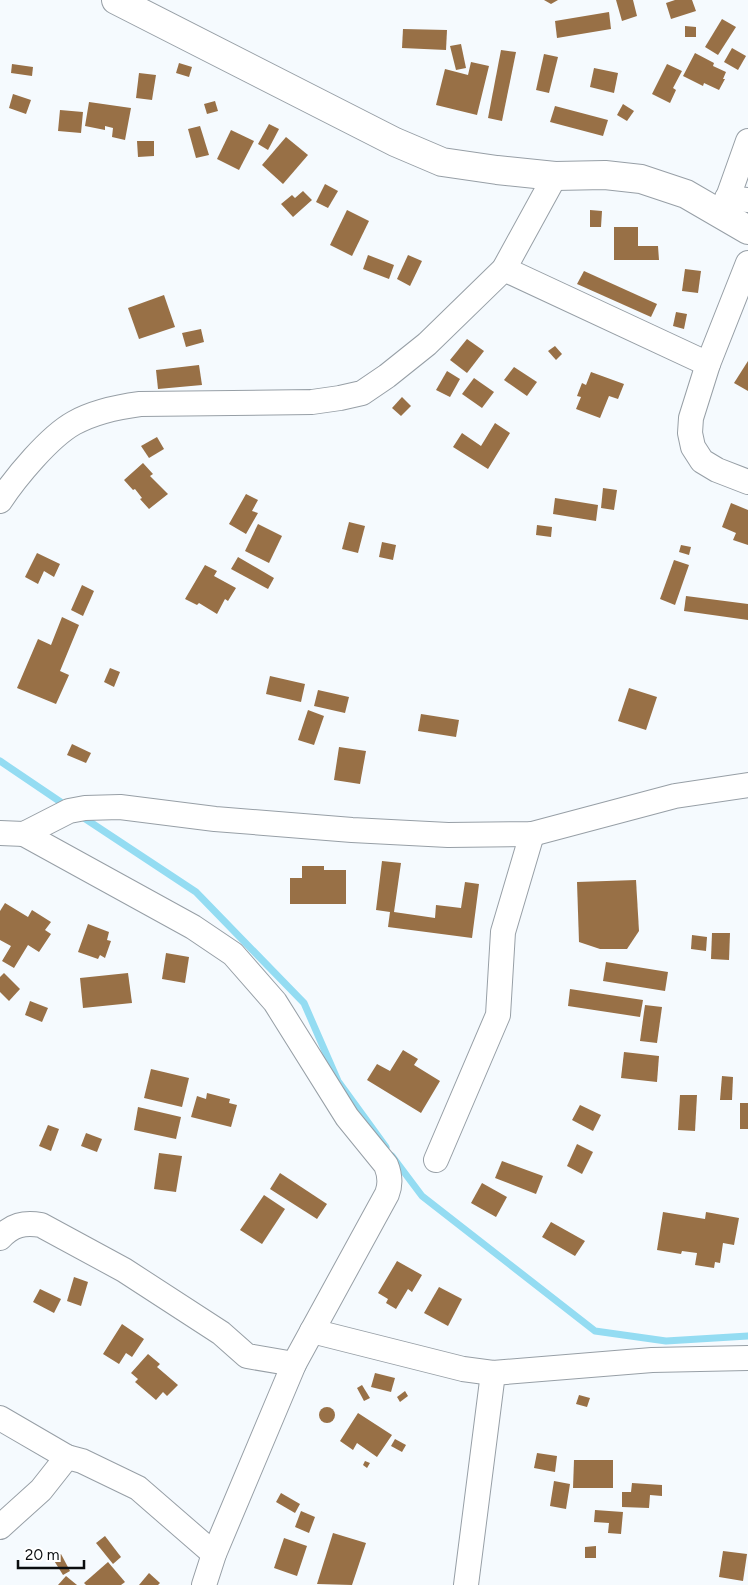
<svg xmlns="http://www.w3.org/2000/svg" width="748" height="1585" font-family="Figtree,sans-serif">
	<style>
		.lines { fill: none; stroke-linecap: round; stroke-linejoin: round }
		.stream { stroke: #94dcf2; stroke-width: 7 }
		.building { fill: #987046 }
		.street-casing { stroke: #979fa6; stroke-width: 26 }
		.secondary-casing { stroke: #979fa6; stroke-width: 30 }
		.street { stroke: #fff; stroke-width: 24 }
		.secondary { stroke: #fff; stroke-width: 28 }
	</style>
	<rect width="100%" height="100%" fill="#f5fafe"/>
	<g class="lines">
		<!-- stream -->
		<g class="stream">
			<path d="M0 761 68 807"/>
			<path d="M81 816 196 892 304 1003 338 1081 386 1147"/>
			<path d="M392 1156 422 1196 595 1331 666 1341 748 1336"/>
		</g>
	</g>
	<!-- building -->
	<g class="building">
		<path d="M544 0H558L551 4Z"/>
		<path d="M616 0H633L637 16 622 21Z"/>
		<path d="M675 0H692L696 11 671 19 666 3Z"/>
		<path d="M609 12 611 29 557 38 555 21Z"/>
		<path d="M722 19 736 27 718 55 705 47Z"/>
		<path d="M685 26 696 27V37H685Z"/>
		<path d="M403 29 447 30 446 50 402 48Z"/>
		<path d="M461 44 466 68 456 70 450 46Z"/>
		<path d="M732 48 746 56 738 70 724 62Z"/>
		<path d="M501 50 516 52 502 121 488 118Z"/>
		<path d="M695 53 714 63 713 66 726 72 723 79H725L719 90 704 83 703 86 683 76Z"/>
		<path d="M544 54 558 57 549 93 536 90Z"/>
		<path d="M471 62 489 66 477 115 436 105 445 69 468 75Z"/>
		<path d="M179 63 192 67 189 77 176 73Z"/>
		<path d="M12 64 33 67 32 76 11 73Z"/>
		<path d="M667 64 682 71 673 88 676 90 670 103 652 94Z"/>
		<path d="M594 68 618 73 614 93 590 87Z"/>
		<path d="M139 73 156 75 152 100 136 98Z"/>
		<path d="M13 94 31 100 26 114 9 108Z"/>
		<path d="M215 101 218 111 207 114 204 104Z"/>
		<path d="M89 102 131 108 125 140 112 137 113 128 105 126V130L85 126Z"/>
		<path d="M623 104 634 111 627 121 617 115Z"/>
		<path d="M555 106 608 120 603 136 550 122Z"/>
		<path d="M60 110 83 112 81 133 58 131Z"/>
		<path d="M269 124 279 129 268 150 258 144Z"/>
		<path d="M200 126 209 155 196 158 188 129Z"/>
		<path d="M231 130 254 141 239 170 217 159Z"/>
		<path d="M286 137 308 155 283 184 262 165Z"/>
		<path d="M137 141H154V156L138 157Z"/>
		<path d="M325 184 338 191 328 208 316 202Z"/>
		<path d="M303 191 312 200 293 217 281 204 292 195 295 198Z"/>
		<path d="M347 210 369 221 352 256 330 245Z"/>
		<path d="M590 210 602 211 601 227H590Z"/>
		<path d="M614 227H638V246H658L659 260H614Z"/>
		<path d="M368 255 394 265 389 279 363 269Z"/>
		<path d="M408 255 422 261 410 286 397 279Z"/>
		<path d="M685 269 701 271 698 293 682 291Z"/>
		<path d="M584 271 657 304 651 317 577 284Z"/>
		<path d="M164 295 175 327 139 339 128 308Z"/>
		<path d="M676 312 687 314 684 329 673 326Z"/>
		<path d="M201 329 204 342 186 347 182 333Z"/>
		<path d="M467 339 484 351 467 373 450 360Z"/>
		<path d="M555 346 562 354 556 360 548 351Z"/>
		<path d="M748 361V391L734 383Z"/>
		<path d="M199 365 202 385 158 389 156 370Z"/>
		<path d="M514 367 537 382 527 396 504 380Z"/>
		<path d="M447 371 460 379 450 397 436 390Z"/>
		<path d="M591 372 624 384 618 399 609 396 600 418 576 409 581 397 577 396 582 383 586 385Z"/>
		<path d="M474 378 494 392 482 408 462 394Z"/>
		<path d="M402 397 411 406 401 416 392 408Z"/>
		<path d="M495 423 510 433 488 469 453 447 462 433 481 446Z"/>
		<path d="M157 437 164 449 149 458 141 446Z"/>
		<path d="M143 463 153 474 150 476 168 494 149 509 140 499 142 498 135 489 133 490 124 480Z"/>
		<path d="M603 488 617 490 614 510 601 508Z"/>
		<path d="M246 494 258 500 252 511 258 513 246 534 229 524Z"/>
		<path d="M555 498 598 505 596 521 553 514Z"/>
		<path d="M731 503 748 510V545L733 540 736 533 722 527Z"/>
		<path d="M349 522 365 526 358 553 342 549Z"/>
		<path d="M258 524 282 536 269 563 245 551Z"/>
		<path d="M537 525 552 527 551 537 536 535Z"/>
		<path d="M382 542 396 545 393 560 379 557Z"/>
		<path d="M681 545 691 547 689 555 679 552Z"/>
		<path d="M37 553 60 564 54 577 44 571 38 584 25 577Z"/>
		<path d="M238 557 274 578 268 589 231 569Z"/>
		<path d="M674 560 689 565 675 605 660 599Z"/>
		<path d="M205 565 217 571 214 576 236 588 228 601 225 599 217 614 199 603 197 605 185 599Z"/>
		<path d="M82 585 94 591 83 616 71 610Z"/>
		<path d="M686 596 748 604V620L684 611Z"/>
		<path d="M62 617 79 625 60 671 69 675 56 704 17 688 38 639 51 645Z"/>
		<path d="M110 668 120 672 114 687 104 682Z"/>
		<path d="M270 676 305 684 301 702 266 694Z"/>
		<path d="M629 688 657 697 646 730 618 721Z"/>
		<path d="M318 690 349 697 345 713 314 706Z"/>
		<path d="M308 710 324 716 314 745 298 740Z"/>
		<path d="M421 714 459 720 456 737 418 731Z"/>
		<path d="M72 744 91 753 86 763 67 755Z"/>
		<path d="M339 747 366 751 360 784 334 780Z"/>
		<path d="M382 861 401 863 394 912 435 918 436 905 461 908 465 882 479 884 472 938 388 927 390 912 376 910Z"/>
		<path d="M302 866H324V870H346V904H290V878H302Z"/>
		<path d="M636 880 639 931 627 949H600L579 942 577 882Z"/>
		<path d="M5 903 28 917 32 910 51 922 45 930 51 934 39 952 28 945 14 968 2 961 11 946 0 940V911Z"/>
		<path d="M88 924 109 932 107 940 111 941 105 958 100 955 98 959 78 952Z"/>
		<path d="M712 933H730L729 960 711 959Z"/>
		<path d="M692 935 707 937 706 951 691 949Z"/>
		<path d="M166 953 189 957 185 983 162 979Z"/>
		<path d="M606 962 668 972 665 991 603 981Z"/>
		<path d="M4 973 20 989 9 1001 0 992V977Z"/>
		<path d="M128 973 132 1003 83 1008 80 978Z"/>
		<path d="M570 989 643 1000 640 1017 568 1006Z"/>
		<path d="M30 1001 48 1008 42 1022 25 1015Z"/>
		<path d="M645 1005 662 1007 657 1043 640 1041Z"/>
		<path d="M403 1050 418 1059 414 1065 440 1081 421 1113 367 1080 377 1064 390 1071Z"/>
		<path d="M624 1052 659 1056 657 1082 621 1078Z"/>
		<path d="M151 1069 189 1078 182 1107 144 1098Z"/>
		<path d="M722 1076 733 1077 732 1100H720Z"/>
		<path d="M207 1093 230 1099 229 1103 237 1105 231 1127 191 1117 197 1096 206 1099Z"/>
		<path d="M680 1095H697L695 1131 678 1130Z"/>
		<rect x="740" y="1103" width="8" height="26"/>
		<path d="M580 1105 601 1115 593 1131 572 1120Z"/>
		<path d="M138 1107 181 1117 176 1139 134 1130Z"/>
		<path d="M48 1125 59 1129 51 1151 39 1146Z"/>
		<path d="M86 1133 102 1139 97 1152 81 1146Z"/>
		<path d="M577 1144 593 1152 582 1174 567 1166Z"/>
		<path d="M159 1153 182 1156 176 1192 154 1189Z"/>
		<path d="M502 1161 543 1176 536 1194 495 1178Z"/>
		<path d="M280 1173 327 1204 317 1219 270 1189Z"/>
		<path d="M482 1183 507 1197 496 1217 471 1203Z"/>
		<path d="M264 1195 285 1209 262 1244 240 1230Z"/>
		<path d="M663 1212 705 1219 706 1212 739 1218 734 1245 723 1243 720 1263 715 1262 714 1268 695 1265 697 1253 682 1251 681 1254 657 1250Z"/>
		<path d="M551 1222 585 1241 575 1256 542 1237Z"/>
		<path d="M397 1261 422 1275 412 1292 408 1289 396 1309 386 1303 388 1299 378 1293Z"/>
		<path d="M74 1277 88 1282 81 1306 67 1301Z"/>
		<path d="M439 1287 462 1299 448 1326 424 1313Z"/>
		<path d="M40 1289 61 1299 54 1313 33 1302Z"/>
		<path d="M122 1324 144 1339 132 1357 126 1353 119 1364 103 1354Z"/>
		<path d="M148 1354 160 1364 157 1367 178 1385 167 1396 163 1392 156 1400 135 1382 138 1379 131 1373Z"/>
		<path d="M375 1373 395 1378 391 1392 371 1387Z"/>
		<path d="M362 1385 370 1398 364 1401 357 1388Z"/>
		<path d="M405 1391 408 1396 400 1402 397 1397Z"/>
		<path d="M579 1395 590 1398 587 1407 576 1404Z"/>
		<circle cx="327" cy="1415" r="8"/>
		<path d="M358 1413 392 1435 377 1457 357 1443 353 1450 340 1441Z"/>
		<path d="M395 1439 406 1445 402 1452 391 1446Z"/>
		<path d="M537 1453 557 1456 555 1472 534 1468Z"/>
		<path d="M574 1460H613V1488H573Z"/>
		<path d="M365 1461 370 1463 367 1468 363 1465Z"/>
		<path d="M554 1481 570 1484 566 1509 550 1506Z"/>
		<path d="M632 1483 662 1485V1496L650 1495 649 1508 622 1507V1492H631Z"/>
		<path d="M281 1493 300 1504 295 1513 276 1502Z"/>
		<path d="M595 1510 623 1512 621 1534 608 1533 609 1523 594 1522Z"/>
		<path d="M301 1511 315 1517 309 1533 295 1527Z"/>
		<path d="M333 1533 366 1543 352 1585 317 1584Z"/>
		<path d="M105 1536 121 1557 113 1564 96 1543Z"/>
		<path d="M284 1538 307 1546 297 1576 274 1568Z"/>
		<path d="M596 1546V1558H585V1547Z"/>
		<path d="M723 1551 747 1554 743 1581 719 1577Z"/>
		<path d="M61 1554 70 1571 63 1575 53 1559Z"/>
		<path d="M108 1562 125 1582 121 1585H86L84 1583Z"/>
		<path d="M149 1573 160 1583 158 1585H139Z"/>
		<path d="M66 1576 77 1585H58Z"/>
	</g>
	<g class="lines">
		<defs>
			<g id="street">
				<path d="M727 198 748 200"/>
				<path d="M722 214 748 141"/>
				<path d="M748 263 708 364 691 418 690 433 693 447 702 461 717 470 748 482"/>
				<path d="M504 269 708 364"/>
				<path d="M0 501C16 477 49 437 74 423 94 412 117 407 140 404L312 402 340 398 362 393 387 376 427 344 504 269 555 176"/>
				<path d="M0 833 24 834 69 811 85 808 120 807 215 819 352 830 448 835 532 834 675 796 748 785"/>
				<path d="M24 834 193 927 233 954 275 1002 347 1117 386 1165C390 1175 391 1184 387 1194L294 1364 214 1554 204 1585"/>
				<path d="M436 1160 498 1015 503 932 532 834"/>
				<path d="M0 1238C12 1225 24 1222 41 1225L124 1270 221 1333 247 1356 294 1364"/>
				<path d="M312 1331 463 1369 493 1373 652 1360 748 1358"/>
				<path d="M0 1418 67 1457"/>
				<path d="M0 1527 41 1490 67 1457 82 1461 138 1488 214 1554"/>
				<path d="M466 1585 493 1373"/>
			</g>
			<path id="secondary" d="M116 0 395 142 442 162 497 170 555 176 605 175 641 179 686 194 748 230"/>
		</defs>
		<!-- street casing -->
		<use href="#street" class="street-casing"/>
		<!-- secondary casing -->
		<use href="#secondary" class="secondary-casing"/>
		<!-- street -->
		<use href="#street" class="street"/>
		<!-- secondary -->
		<use href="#secondary" class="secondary"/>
	</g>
	<!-- scale -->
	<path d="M18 1560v8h66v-8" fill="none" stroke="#0a0d0f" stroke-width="2.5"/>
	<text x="25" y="1560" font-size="15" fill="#0a0d0f" stroke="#ffffff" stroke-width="4" paint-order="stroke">20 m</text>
</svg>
